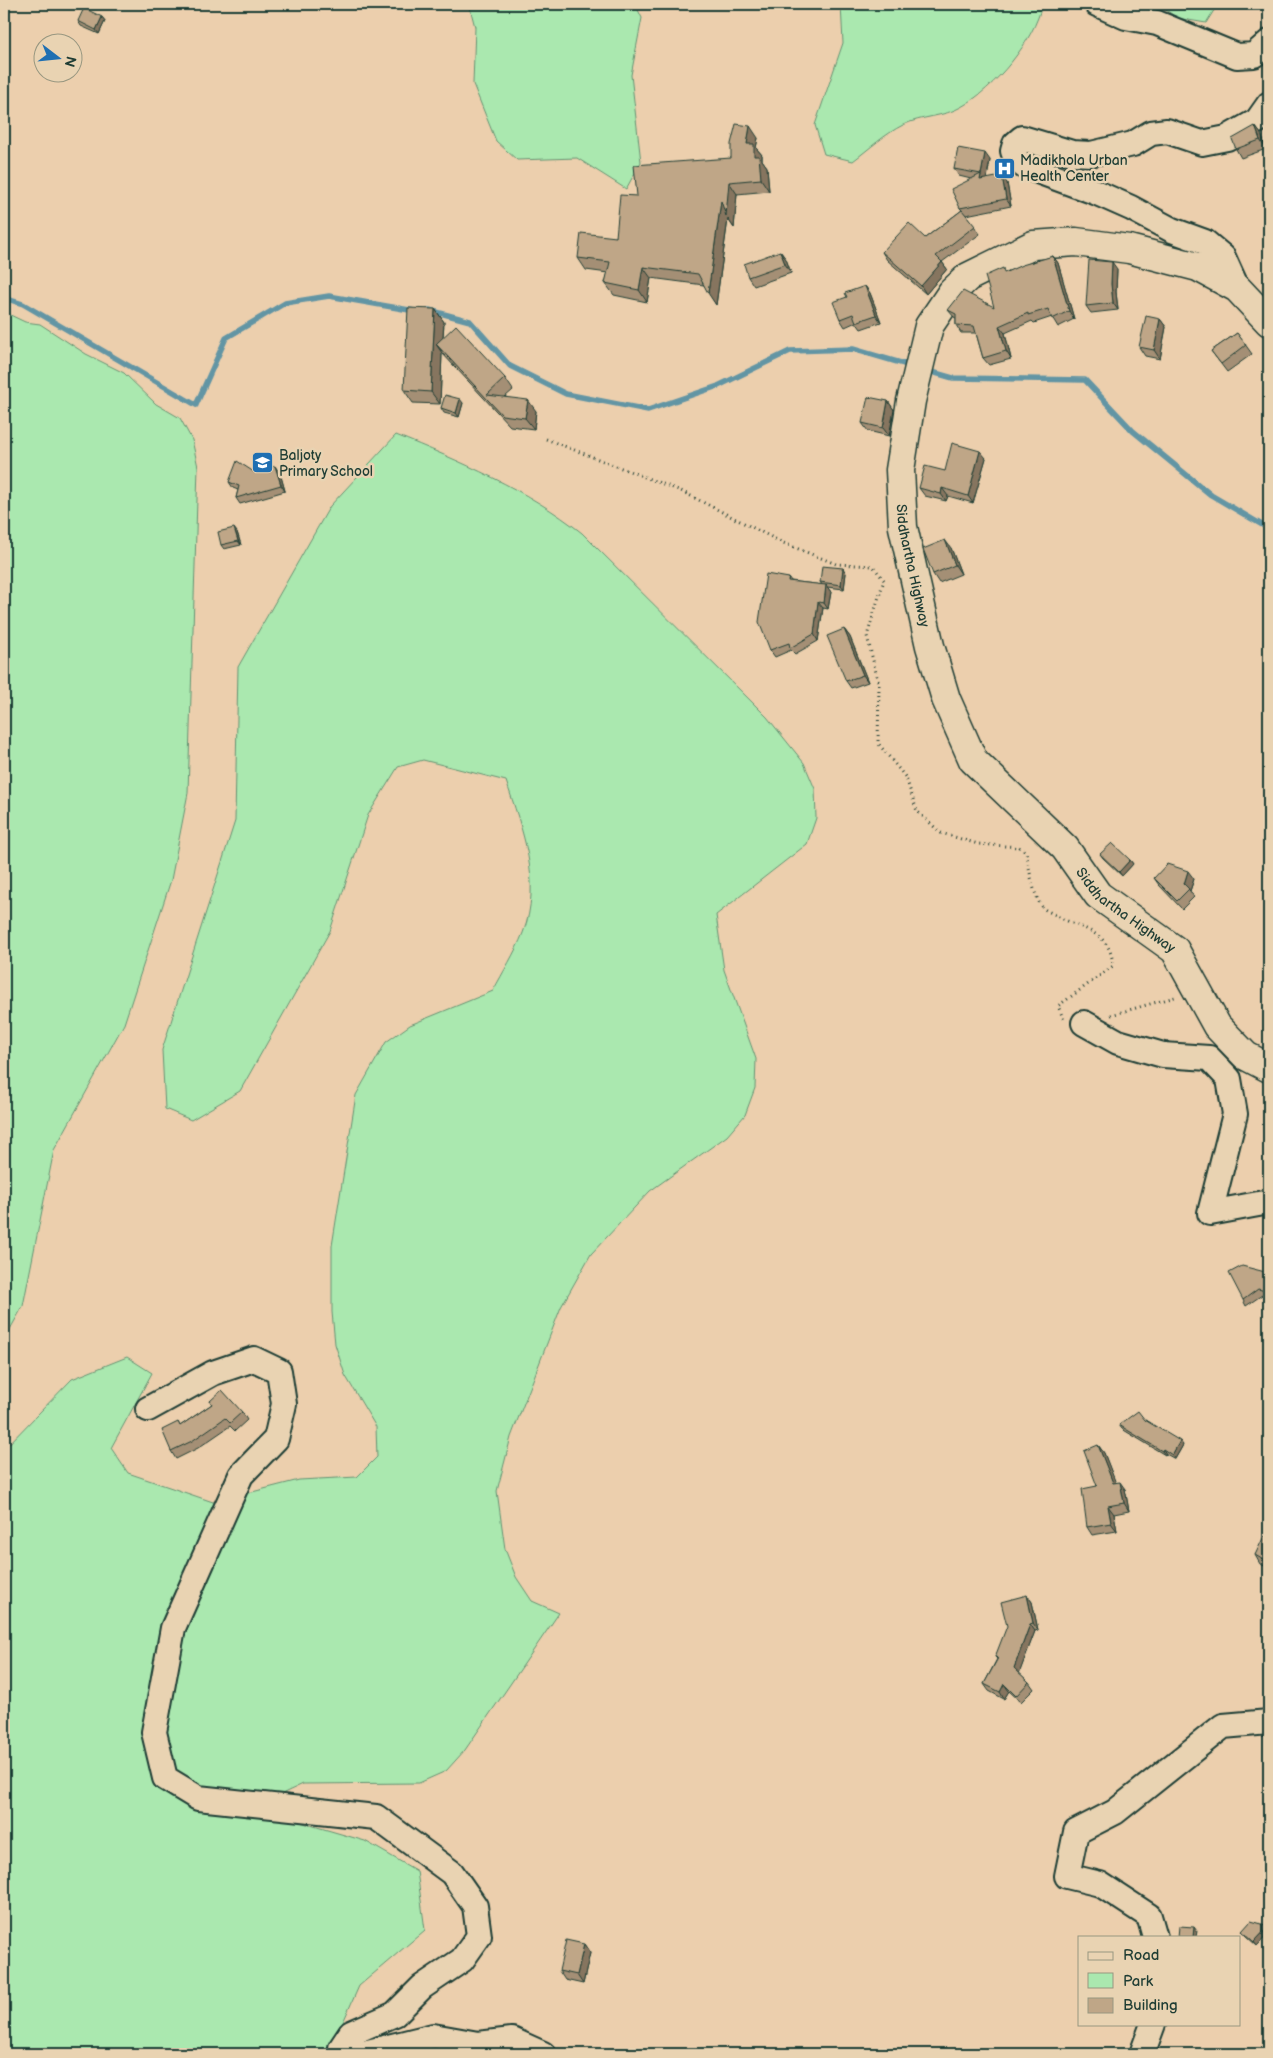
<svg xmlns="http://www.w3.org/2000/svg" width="1273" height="2058" font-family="'Balsamiq Sans',sans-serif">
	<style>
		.green { fill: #aae8af; stroke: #649272 }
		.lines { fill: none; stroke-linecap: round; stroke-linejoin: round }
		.stream { stroke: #6295a4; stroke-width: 5.5 }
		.minor-casing { stroke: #1f3d34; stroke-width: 28 }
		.highway-casing { stroke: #1f3d34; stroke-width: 31 }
		.path { stroke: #1f3d34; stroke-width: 3; stroke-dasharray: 1 4; stroke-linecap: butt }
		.minor { stroke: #e9d3b2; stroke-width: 24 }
		.highway { stroke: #e9d3b2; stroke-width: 28 }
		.wall { fill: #a48f74; stroke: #1f3d34 }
		.shaded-wall { fill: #86745e; stroke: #1f3d34 }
		.building { fill: #bfa687; stroke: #1f3d34 }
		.labels { text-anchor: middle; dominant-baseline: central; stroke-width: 5; stroke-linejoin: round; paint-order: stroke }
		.poi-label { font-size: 14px; fill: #1f3d34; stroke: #e9d3b2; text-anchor: start }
		.street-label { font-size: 14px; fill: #1f3d34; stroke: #e9d3b2 }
	</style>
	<rect width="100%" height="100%" fill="#eccfad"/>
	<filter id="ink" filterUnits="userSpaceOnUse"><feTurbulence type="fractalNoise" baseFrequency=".02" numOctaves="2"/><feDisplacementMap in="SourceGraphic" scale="10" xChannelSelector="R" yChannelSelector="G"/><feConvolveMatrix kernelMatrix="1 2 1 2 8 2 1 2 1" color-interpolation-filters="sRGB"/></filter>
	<g filter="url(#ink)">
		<!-- green -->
		<g class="green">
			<path d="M469 4H635L642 18 631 75 641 162 626 189 577 158 517 160 496 141 473 84 475 27Z"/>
			<path d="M841 4H1042C1035 40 994 89 961 107 944 117 921 116 903 125 885 134 869 149 853 161L824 154 815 125 843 43Z"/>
			<path d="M1158 4H1218L1206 23 1177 18Z"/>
			<path d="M4 312 25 322 40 324 86 354 124 373 156 404 180 418 192 440 198 467 188 793 171 880 124 1024 54 1150 23 1306 4 1340Z"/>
			<path d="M396 435C458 460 530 491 582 533L767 717 804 763 815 789 816 818 807 844 716 915 724 970 756 1059 755 1088 745 1115 727 1136 650 1191 591 1254 561 1307 511 1437 497 1491 505 1549 516 1577 532 1601 559 1613 465 1750 446 1771 419 1783 303 1784 252 1808 365 1841 417 1871 425 1930 359 1986 329 2054H4V1449L72 1379 127 1357 152 1373 111 1448 128 1473 213 1502 299 1480 357 1477 377 1457 376 1427 345 1375 335 1344 332 1312V1246L356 1095 386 1042 410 1025 493 991C503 972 515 953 523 933 543 883 522 829 506 781L423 760 398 767 368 815 330 931 240 1091 191 1120 165 1109 162 1050 235 821 238 667 330 506Z"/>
		</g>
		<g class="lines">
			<!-- stream -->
			<g class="stream">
				<path d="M4 298 23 304 196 405 226 338 285 303 329 296 415 311"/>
				<path d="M429 310 470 321 510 366 566 394 648 410 718 386 790 351 853 349 911 366"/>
				<path d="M925 370 953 378 1085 380 1133 431 1211 495 1269 529"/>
			</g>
			<defs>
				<g id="minor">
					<path d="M1097 4 1126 17 1157 23 1237 56 1254 55 1269 42"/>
					<path d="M1237 288 1223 257 1205 242 1172 230 1131 208 1095 192 1024 166 1016 159 1013 151 1015 144 1022 138 1072 153 1091 154 1133 144 1151 133 1167 131 1202 143 1227 138 1257 121 1269 104"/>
					<path d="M1084 1023 1118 1042 1163 1055 1209 1058 1229 1079 1235 1114 1210 1213 1269 1202"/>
					<path d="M148 1409 213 1373 254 1359 279 1371 284 1404 276 1439 241 1475 173 1628 154 1732 165 1778 198 1798 376 1817 452 1873 475 1906 479 1936 462 1960 422 1987 395 2014 351 2033 341 2048 344 2054"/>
					<path d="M1155 1937 1149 1916 1100 1884 1067 1876 1076 1832 1115 1812 1223 1726 1269 1722"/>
					<path d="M360 2054 433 2036 478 2044 512 2040 543 2054"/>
					<path d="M1142 2054 1153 2024"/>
				</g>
				<g id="highway">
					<path id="s1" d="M1269 322 1237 288 1198 267 1129 249 1076 242 1033 245 968 277 952 292 929 326 911 401 900 470 903 527 930 646 946 699 973 760 1065 848 1098 895 1175 950 1217 1026 1246 1056 1269 1068"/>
				</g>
			</defs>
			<!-- minor casing -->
			<use href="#minor" class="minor-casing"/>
			<!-- highway casing -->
			<use href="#highway" class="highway-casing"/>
			<!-- path -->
			<g class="path">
				<path d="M546 439 681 491 781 542 836 564 873 566 884 580 867 636 879 685 878 743 906 778 917 811 941 833 978 844 1019 847 1026 852C1029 866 1033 897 1043 908 1046 911 1053 913 1057 916 1083 930 1111 931 1113 966L1058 1006 1064 1020"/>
				<path d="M1111 1015 1175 997"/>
			</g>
			<!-- minor -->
			<use href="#minor" class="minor"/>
			<!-- highway -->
			<use href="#highway" class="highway"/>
		</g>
		<!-- wall -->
		<g class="wall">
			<path d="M102 17 105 21 99 34 81 26 78 21Z"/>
			<path d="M1255 126 1261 134 1266 149 1241 158 1236 149Z"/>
			<path d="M758 138 756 148 762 155V160L767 167 769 191 737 194 734 228 728 219 716 305 704 285 651 278 647 302 614 295 605 283 608 273 586 270 578 258 616 237 637 196 731 158Z"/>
			<path d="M990 160 987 179 1007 183 1011 206 966 215 980 234 942 262 947 269 926 294 887 260 882 252 925 238 962 210 960 208 971 179 959 176 954 169Z"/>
			<path d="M780 251 786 259 791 273 754 286 748 277Z"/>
			<path d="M1053 256 1058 263 1074 319 1058 327 1052 317 1034 323 1032 321 1005 333 1011 359 989 365 983 358 976 333H961L956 325V318L954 317 948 310 994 307 1006 272Z"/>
			<path d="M1117 269 1116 292 1118 310 1091 313 1086 306Z"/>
			<path d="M865 286 870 293 881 322 861 329 856 322 845 327 840 319 847 297Z"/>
			<path d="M435 309 444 322 443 337 505 378 513 390 505 397 536 411 534 429 510 426 442 353 440 404 413 403 404 390Z"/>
			<path d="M1160 319 1166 327 1160 359 1145 356 1139 347Z"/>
			<path d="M1237 333 1252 354 1227 372 1211 351Z"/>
			<path d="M888 401 894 410 889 436 868 431 862 423Z"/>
			<path d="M463 403 459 417 444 413 441 408Z"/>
			<path d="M986 458 973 503 948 496 946 501 925 496 919 488 945 471Z"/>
			<path d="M254 472 280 473 285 491 240 504 236 498 238 490 233 488 229 482Z"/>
			<path d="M237 532 241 545 224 549 221 545Z"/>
			<path d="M951 548 961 574 939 583 933 574Z"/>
			<path d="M846 573 844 589 827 587 831 592 828 609 823 608 818 641 795 654 791 650 775 657 770 650 789 578 791 581 822 585 820 582Z"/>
			<path d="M844 629 850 637 868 682 851 688 846 681Z"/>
			<path d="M1100 854 1130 860 1133 864 1122 876 1103 858Z"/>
			<path d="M1154 878 1194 879 1190 891 1194 897 1182 909 1159 885Z"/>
			<path d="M1269 1273V1297L1262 1295 1246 1306 1243 1300Z"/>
			<path d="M210 1401 242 1412 247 1420 235 1431 230 1426 198 1448 176 1459 171 1451 178 1422 180 1426 212 1404Z"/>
			<path d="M1145 1420 1183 1445 1175 1459 1166 1454 1165 1455 1122 1429 1119 1425Z"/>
			<path d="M1098 1445 1104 1453 1115 1482 1125 1489 1129 1511 1114 1514 1117 1531 1092 1535 1087 1527 1097 1486Z"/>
			<path d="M1269 1539V1568L1260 1564 1255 1555Z"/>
			<path d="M1027 1595 1032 1602 1038 1630 1035 1631 1019 1673 1029 1682 1034 1689 1021 1702 1009 1691 1004 1699 989 1691 984 1684 997 1659 995 1657Z"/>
			<path d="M1269 1926V1933L1257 1946 1245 1935 1242 1931Z"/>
			<path d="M584 1944 590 1953 583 1984 565 1980 559 1971Z"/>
		</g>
		<!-- shaded-wall -->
		<g class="shaded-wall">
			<path d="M102 17 105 21 99 34 96 30Z"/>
			<path d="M750 126 758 138 756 148 762 155V160L767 167 769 191 761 179 754 156 747 144Z"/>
			<path d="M1255 126 1261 134 1266 149 1260 140Z"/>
			<path d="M985 153 990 160 985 187 980 180Z"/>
			<path d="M1002 176 1007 183 1011 206 1006 199Z"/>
			<path d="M729 182 737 194 734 228 728 219 716 305 708 293 721 201Z"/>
			<path d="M780 251 786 259 791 273 785 264Z"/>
			<path d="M1053 256 1058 263 1074 319 1069 311Z"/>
			<path d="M942 262 947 269 926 294 921 286Z"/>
			<path d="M1112 262 1117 269 1116 292 1118 310 1113 303 1111 284Z"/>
			<path d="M643 267 651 278 647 302 639 290Z"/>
			<path d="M865 286 870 293 881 322 876 315Z"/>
			<path d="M435 309 444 322 442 351 436 344 442 353 440 404 431 392Z"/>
			<path d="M1160 319 1166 327 1160 359 1154 350Z"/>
			<path d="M999 326 1005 333 1011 359 1006 351Z"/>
			<path d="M460 399 463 403 459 417 456 413Z"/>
			<path d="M528 400 536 411 534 429 525 418Z"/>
			<path d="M888 401 894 410 889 436 883 428Z"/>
			<path d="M980 451 986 458 973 503 968 496Z"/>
			<path d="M275 466 280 473 285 491 281 485Z"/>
			<path d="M942 488 948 496 946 501 941 494Z"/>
			<path d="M234 528 237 532 241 545 238 541Z"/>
			<path d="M945 540 951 548 961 574 955 565Z"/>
			<path d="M843 568 846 573 844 589 841 585Z"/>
			<path d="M826 585 831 592 828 609 824 603Z"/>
			<path d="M818 602 823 608 818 641 814 634Z"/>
			<path d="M844 629 850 637 868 682 863 675Z"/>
			<path d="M1130 860 1133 864 1122 876 1119 872Z"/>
			<path d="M1188 871 1194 879 1190 891 1184 884Z"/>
			<path d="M1180 1441 1183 1445 1175 1459 1172 1455Z"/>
			<path d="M1098 1445 1104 1453 1119 1491 1113 1483Z"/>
			<path d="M1163 1449 1166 1454 1165 1455 1162 1451Z"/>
			<path d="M1120 1482 1125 1489 1129 1511 1124 1503Z"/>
			<path d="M1108 1506 1114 1514 1117 1531 1111 1523Z"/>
			<path d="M1027 1595 1032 1602 1038 1630 1033 1623Z"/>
			<path d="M1030 1624 1035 1631 1019 1674 1014 1668Z"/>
			<path d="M1004 1684 1009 1691 1004 1699 1000 1692Z"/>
			<path d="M1269 1926V1933L1257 1946 1254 1942Z"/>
			<path d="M1194 1927 1197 1931 1196 1937H1193Z"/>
			<path d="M584 1944 590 1953 583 1984 577 1975Z"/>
		</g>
		<!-- building -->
		<g class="building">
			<path d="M84 8 102 17 96 30 78 21Z"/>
			<path d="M736 124 750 126 747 144H754V156H759L761 179 729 182 726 216 721 201 708 293 698 274 643 267 639 290 605 283 610 262 578 258 581 233 616 237 620 195 637 196 634 165 731 158V144Z"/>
			<path d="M1255 126 1260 140 1236 149 1232 139Z"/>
			<path d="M958 148 985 153 980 180 1002 176 1006 199 960 208 951 189 981 174 954 169Z"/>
			<path d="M962 210 975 226 936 256 942 262 921 286 882 252 909 223 925 238Z"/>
			<path d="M780 251 785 264 748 277 744 264Z"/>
			<path d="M1053 256 1069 311 1052 319 1048 309 1028 315V313L999 326 1006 351 983 358 974 326 956 325V314L948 310 963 291 994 307 985 276 1003 268 1004 273 1022 265Z"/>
			<path d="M1089 260 1112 262 1111 284 1113 303 1086 306Z"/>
			<path d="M865 286 876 315 856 322 853 314 840 319 833 302 847 297 845 293Z"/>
			<path d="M408 308 435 309 431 392 404 390Z"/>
			<path d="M1146 316 1160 319 1154 350 1139 347Z"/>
			<path d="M456 325 505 378 487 395 528 400 525 418 502 415 436 344Z"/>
			<path d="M1237 333 1246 345 1221 364 1211 351Z"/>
			<path d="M445 395 460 399 456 413 441 408Z"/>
			<path d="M868 397 888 401 883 428 862 423Z"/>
			<path d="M952 443 980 451 968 496 942 488 941 494 919 488 925 466 945 471Z"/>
			<path d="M237 461 254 472 275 466 281 485 236 498 239 486 229 482Z"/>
			<path d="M234 528 238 541 221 545 218 532Z"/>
			<path d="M945 540 955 565 933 574 923 549Z"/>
			<path d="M822 566 843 568 841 585 820 582Z"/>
			<path d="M766 574 789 578 788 581 826 585 824 603 818 602 814 634 790 648 789 643 770 650 759 622Z"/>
			<path d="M844 629 863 675 846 681 827 636Z"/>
			<path d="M1112 843 1130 860 1119 872 1100 854Z"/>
			<path d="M1167 864 1188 871 1184 884 1189 889 1177 901 1154 878Z"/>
			<path d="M1242 1266 1269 1273V1292L1258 1289 1243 1300 1229 1273Z"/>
			<path d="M222 1390 242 1412 230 1423 225 1418 192 1441 171 1451 162 1430 178 1422 180 1426 212 1404 210 1401Z"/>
			<path d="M1138 1411 1145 1420 1180 1441 1172 1455 1163 1449 1162 1451 1119 1425Z"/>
			<path d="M1098 1445 1113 1483 1120 1482 1124 1503 1108 1506 1111 1523 1087 1527 1082 1489 1097 1486 1084 1451Z"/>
			<path d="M1264 1536 1269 1539V1563L1255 1555Z"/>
			<path d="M1027 1595 1033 1623 1030 1624 1014 1668 1029 1682 1016 1696 1004 1684 1000 1692 984 1684 998 1658 995 1657 1007 1626 1001 1602Z"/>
			<path d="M1251 1921 1269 1926 1254 1942 1242 1931Z"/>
			<path d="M1179 1926 1194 1927 1193 1937H1178Z"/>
			<path d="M566 1940 584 1944 577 1975 559 1971Z"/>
		</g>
	</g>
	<!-- icons -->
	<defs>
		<symbol id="hospital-square" viewBox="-11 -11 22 22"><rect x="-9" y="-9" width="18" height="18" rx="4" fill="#1f6fb2" stroke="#e9d3b2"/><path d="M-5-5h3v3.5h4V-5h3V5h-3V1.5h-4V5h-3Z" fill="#fff"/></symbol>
		<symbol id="school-square" viewBox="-11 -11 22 22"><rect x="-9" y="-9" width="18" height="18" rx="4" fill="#1f6fb2" stroke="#e9d3b2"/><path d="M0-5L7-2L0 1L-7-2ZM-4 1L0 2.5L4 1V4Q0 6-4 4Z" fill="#fff"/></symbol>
	</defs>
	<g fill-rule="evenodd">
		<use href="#hospital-square" x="992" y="156" width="25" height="25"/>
		<use href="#school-square" x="250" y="450" width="25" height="25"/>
	</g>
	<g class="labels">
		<!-- poi labels -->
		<g class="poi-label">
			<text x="1020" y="160">Madikhola Urban<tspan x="1020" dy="16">Health Center</tspan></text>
			<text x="279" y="455">Baljoty<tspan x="279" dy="16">Primary School</tspan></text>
		</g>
		<!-- street labels -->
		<g class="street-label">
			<text stroke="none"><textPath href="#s1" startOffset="638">Siddhartha Highway</textPath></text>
			<text stroke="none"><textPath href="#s1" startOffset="1058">Siddhartha Highway</textPath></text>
		</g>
	</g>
	<!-- margin -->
	<rect width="1273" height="2058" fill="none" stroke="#e9d3b2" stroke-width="20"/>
	<rect x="10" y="10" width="1253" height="2038" fill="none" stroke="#1f3d34" stroke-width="2" filter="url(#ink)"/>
	<!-- legend -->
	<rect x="1078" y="1936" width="162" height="90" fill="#e9d3b2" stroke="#989780"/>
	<rect x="1088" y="1952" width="25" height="8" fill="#e9d3b2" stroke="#989780"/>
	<text x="1123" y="1960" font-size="15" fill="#1f3d34">Road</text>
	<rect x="1088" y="1973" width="25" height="15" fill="#aae8af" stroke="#989780"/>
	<text x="1123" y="1986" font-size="15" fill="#1f3d34">Park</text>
	<rect x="1088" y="1998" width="25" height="15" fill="#bfa687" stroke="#989780"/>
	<text x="1123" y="2010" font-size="15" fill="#1f3d34">Building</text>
	<!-- north arrow -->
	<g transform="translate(58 58) rotate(106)"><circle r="24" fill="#e9d3b2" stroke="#989780"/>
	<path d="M0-4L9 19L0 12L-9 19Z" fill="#1f6fb2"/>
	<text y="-8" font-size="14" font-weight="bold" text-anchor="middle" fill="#1f3d34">N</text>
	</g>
</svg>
